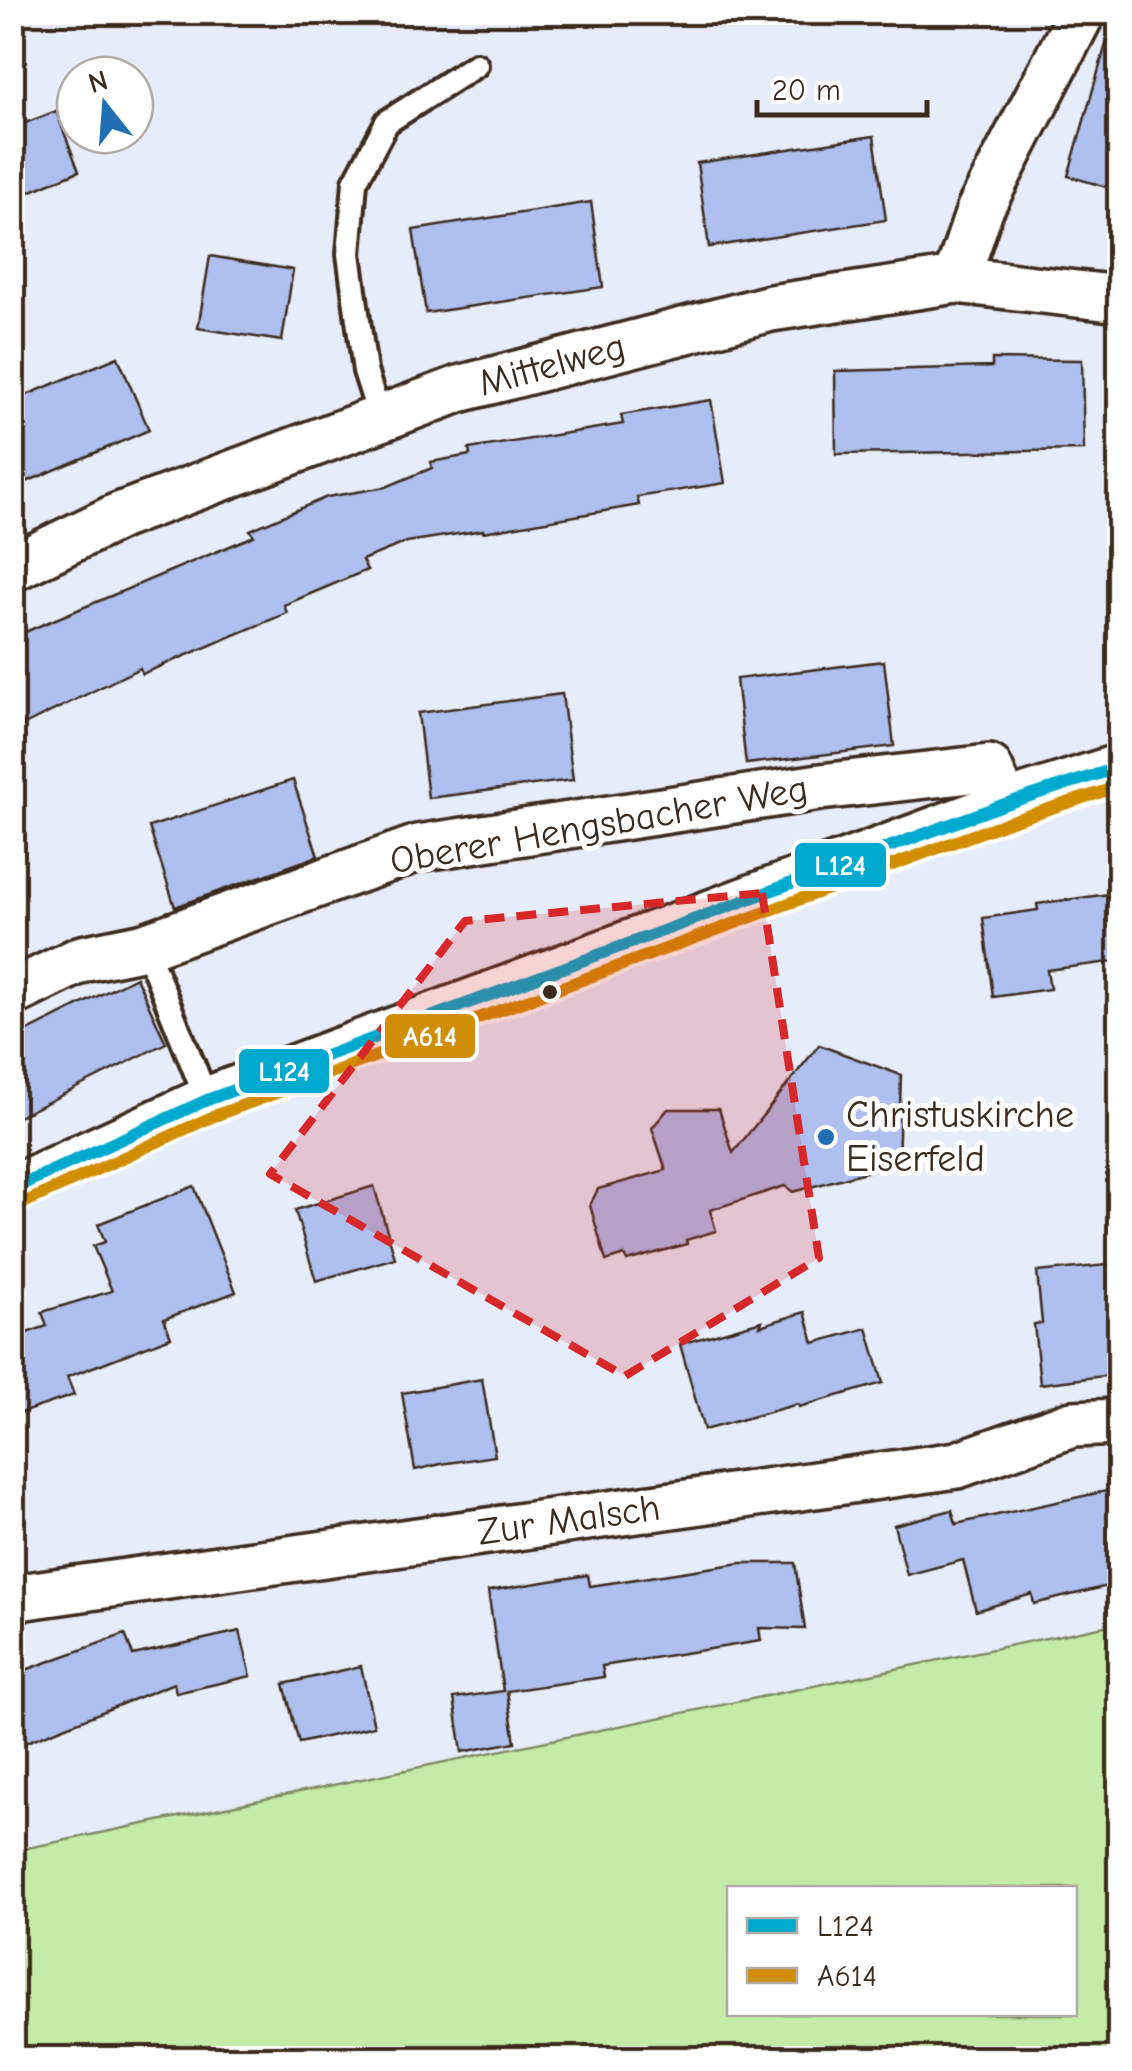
<svg xmlns="http://www.w3.org/2000/svg" width="1132" height="2071" font-family="'Comic Neue',sans-serif">
	<style>
		.green { fill: #c4eca7; stroke: #808b62; stroke-width: 2.5; fill-rule: evenodd }
		.building { fill: #afbfef; stroke: #3b2a1e; stroke-width: 2.5 }
		.lines { fill: none; stroke-linecap: round; stroke-linejoin: round }
		.service-casing { stroke: #3b2a1e; stroke-width: 30 }
		.minor-casing { stroke: #3b2a1e; stroke-width: 52 }
		.service { stroke: #fff; stroke-width: 22 }
		.minor { stroke: #fff; stroke-width: 45 }
		.bus-1-casing { stroke: #fff; stroke-width: 20 }
		.bus-2-casing { stroke: #fff; stroke-width: 20 }
		.bus-1 { stroke: #00a9ce; stroke-width: 12 }
		.bus-2 { stroke: #d18d06; stroke-width: 12 }
		.marked { fill: #d62828; fill-opacity: 0.2; stroke: #d62828; stroke-width: 8; stroke-dasharray: 20 12; stroke-linejoin: round }
		.bus-dot { fill: #3b2a1e; stroke: #fff; stroke-width: 4 }
		.poi-dot { fill: #1f6fb2; stroke: #fff; stroke-width: 4 }
		.labels { text-anchor: middle; dominant-baseline: central; stroke-width: 10; stroke-linejoin: round; paint-order: stroke }
		.street-label { font-size: 38px; fill: #3b2a1e; stroke: #fff }
		.poi-label { font-size: 38px; fill: #3b2a1e; stroke: #fff; text-anchor: start }
		.line-badge { stroke: #fff; stroke-width: 4 }
		.badge-label { font-size: 28px; text-anchor: middle; font-weight: bold; fill: #fff }
	</style>
	<rect width="100%" height="100%" fill="#e7ecfa"/>
	<filter id="ink" filterUnits="userSpaceOnUse"><feTurbulence type="fractalNoise" baseFrequency=".01" numOctaves="2"/><feDisplacementMap in="SourceGraphic" scale="20" xChannelSelector="R" yChannelSelector="G"/><feConvolveMatrix kernelMatrix="1 2 1 2 8 2 1 2 1" color-interpolation-filters="sRGB"/></filter>
	<g filter="url(#ink)">
		<!-- green -->
		<path class="green" d="M1119 1623V2058H13V1851ZM730 1888H1074V2014H730Z"/>
		<!-- building -->
		<g class="building">
			<path d="M1107 41 1120 43V191L1068 176Z"/>
			<path d="M56 111 79 171 12 199V128Z"/>
			<path d="M874 136 886 220 709 247 697 163Z"/>
			<path d="M591 202 603 287 426 313 413 230Z"/>
			<path d="M210 256 293 270 282 341 198 328Z"/>
			<path d="M118 357 149 430 12 488V401Z"/>
			<path d="M992 359 1082 360 1084 450 836 454 835 371 992 367Z"/>
			<path d="M711 400 725 483 637 497 639 505 483 532V530L407 542 362 560 367 570 284 605 287 613 142 674 140 668 12 731V638L32 629 254 536 250 530 327 497 386 487 432 468 431 462 470 455 469 449 623 424 621 415Z"/>
			<path d="M884 661 894 746 746 764 736 679Z"/>
			<path d="M562 694 573 780 428 798 418 713Z"/>
			<path d="M293 780 318 856 175 907 149 827Z"/>
			<path d="M1109 894 1118 961 1047 970 1050 989 993 997 983 918 1038 910 1037 904Z"/>
			<path d="M136 977 166 1043 12 1120V1039Z"/>
			<path d="M819 1045 901 1075 898 1163 793 1192 785 1186 710 1210 716 1231 686 1240 687 1244 627 1261 624 1255 606 1261 590 1205 598 1189 666 1170 652 1128 668 1109H719L733 1153Z"/>
			<path d="M194 1186 236 1292 164 1319 171 1337 67 1377 74 1395 12 1416V1338L47 1326 42 1312 112 1291 93 1246 105 1242 98 1224Z"/>
			<path d="M374 1186 395 1258 316 1281 295 1210Z"/>
			<path d="M1116 1264 1120 1295V1374L1040 1384 1034 1324 1042 1323 1037 1272Z"/>
			<path d="M805 1312 814 1343 867 1328 883 1383 799 1407 798 1404 704 1430 680 1344 762 1321 760 1326Z"/>
			<path d="M482 1379 495 1456 441 1464 415 1470 402 1393Z"/>
			<path d="M1120 1488V1583L1034 1604 1032 1594 976 1611 963 1560 907 1575 894 1525 952 1510 956 1524Z"/>
			<path d="M741 1563H795L805 1629 759 1628 761 1641 602 1666 604 1677 507 1691 515 1742 462 1752 454 1698 503 1691 488 1591 588 1575 590 1586Z"/>
			<path d="M240 1631 251 1676 176 1693 174 1683 12 1748V1675L125 1634 133 1655Z"/>
			<path d="M361 1666 374 1726 299 1743 284 1684Z"/>
		</g>
		<g class="lines">
			<defs>
				<g id="service">
					<path d="M380 418 365 371 349 254 355 182 387 122 476 65"/>
					<path d="M145 946 207 1100"/>
				</g>
				<g id="minor">
					<path d="M956 280 980 209 1082 12"/>
					<path d="M12 568 119 516 459 389 771 308 956 280 1120 299"/>
					<path d="M12 993 82 959 145 946 418 848 820 787 989 768 1005 804"/>
					<path d="M12 1189 207 1100 1005 804 1120 767"/>
					<path d="M12 1598 957 1465 1072 1424 1120 1422"/>
				</g>
			</defs>
			<!-- service casing -->
			<use href="#service" class="service-casing"/>
			<!-- minor casing -->
			<use href="#minor" class="minor-casing"/>
			<!-- service -->
			<use href="#service" class="service"/>
			<!-- minor -->
			<use href="#minor" class="minor"/>
			<defs>
				<path id="bus-1" d="M12 1189 207 1100 1005 804 1120 767"/>
				<path id="bus-2" d="M19 1205 214 1116 1011 821 1120 786"/>
			</defs>
			<!-- bus-1 casing -->
			<use href="#bus-1" class="bus-1-casing"/>
			<!-- bus-2 casing -->
			<use href="#bus-2" class="bus-2-casing"/>
			<!-- bus-1 -->
			<use href="#bus-1" class="bus-1"/>
			<!-- bus-2 -->
			<use href="#bus-2" class="bus-2"/>
		</g>
	</g>
	<!-- marked area -->
	<path class="marked" d="M762 893 819 1258 625 1376 270 1174 465 921Z"/>
	<!-- markers -->
	<circle class="bus-dot" cx="550" cy="992" r="9"/>
	<circle class="poi-dot" cx="826" cy="1137" r="10"/>
	<g class="labels">
		<!-- street labels -->
		<g class="street-label">
			<text transform="translate(552 365) rotate(-15)">Mittelweg</text>
			<text transform="translate(599 825) rotate(-10)">Oberer Hengsbacher Weg</text>
			<text transform="translate(569 1520) rotate(-8)">Zur Malsch</text>
		</g>
		<!-- poi labels -->
		<g class="poi-label">
			<text x="846" y="1115">Christuskirche<tspan x="846" dy="44">Eiserfeld</tspan></text>
		</g>
	</g>
	<g class="line-badge">
		<rect x="793" y="841" width="95" height="48" rx="10" fill="#00a9ce"/>
		<rect x="383" y="1012" width="94" height="48" rx="10" fill="#d18d06"/>
		<rect x="237" y="1047" width="94" height="48" rx="10" fill="#00a9ce"/>
	</g>
	<g class="badge-label">
		<text x="840" y="875">L124</text>
		<text x="430" y="1046">A614</text>
		<text x="284" y="1081">L124</text>
	</g>
	<!-- margin -->
	<rect width="1132" height="2071" fill="none" stroke="#fff" stroke-width="50"/>
	<rect x="25" y="25" width="1082" height="2021" fill="none" stroke="#3b2a1e" stroke-width="4" filter="url(#ink)"/>
	<!-- legend -->
	<rect x="727" y="1886" width="350" height="130" fill="#ffffff" stroke="#b1aaa5" stroke-width="2.5"/>
	<rect x="747" y="1918" width="50" height="15" fill="#00a9ce" stroke="#b1aaa5" stroke-width="2.5"/>
	<text x="817" y="1936" font-size="30" fill="#3b2a1e">L124</text>
	<rect x="747" y="1968" width="50" height="15" fill="#d18d06" stroke="#b1aaa5" stroke-width="2.5"/>
	<text x="817" y="1986" font-size="30" fill="#3b2a1e">A614</text>
	<!-- north arrow -->
	<g transform="translate(105 105) rotate(343)"><circle r="48" fill="#ffffff" stroke="#b1aaa5" stroke-width="2.5"/>
	<path d="M0-8L18 38L0 25L-18 38Z" fill="#1f6fb2"/>
	<text y="-15" font-size="28" font-weight="bold" text-anchor="middle" fill="#3b2a1e">N</text>
	</g>
	<!-- scale -->
	<path d="M757 100v15h170v-15" fill="none" stroke="#3b2a1e" stroke-width="5"/>
	<text x="772" y="100" font-size="30" fill="#3b2a1e" stroke="#ffffff" stroke-width="8" paint-order="stroke">20 m</text>
</svg>
